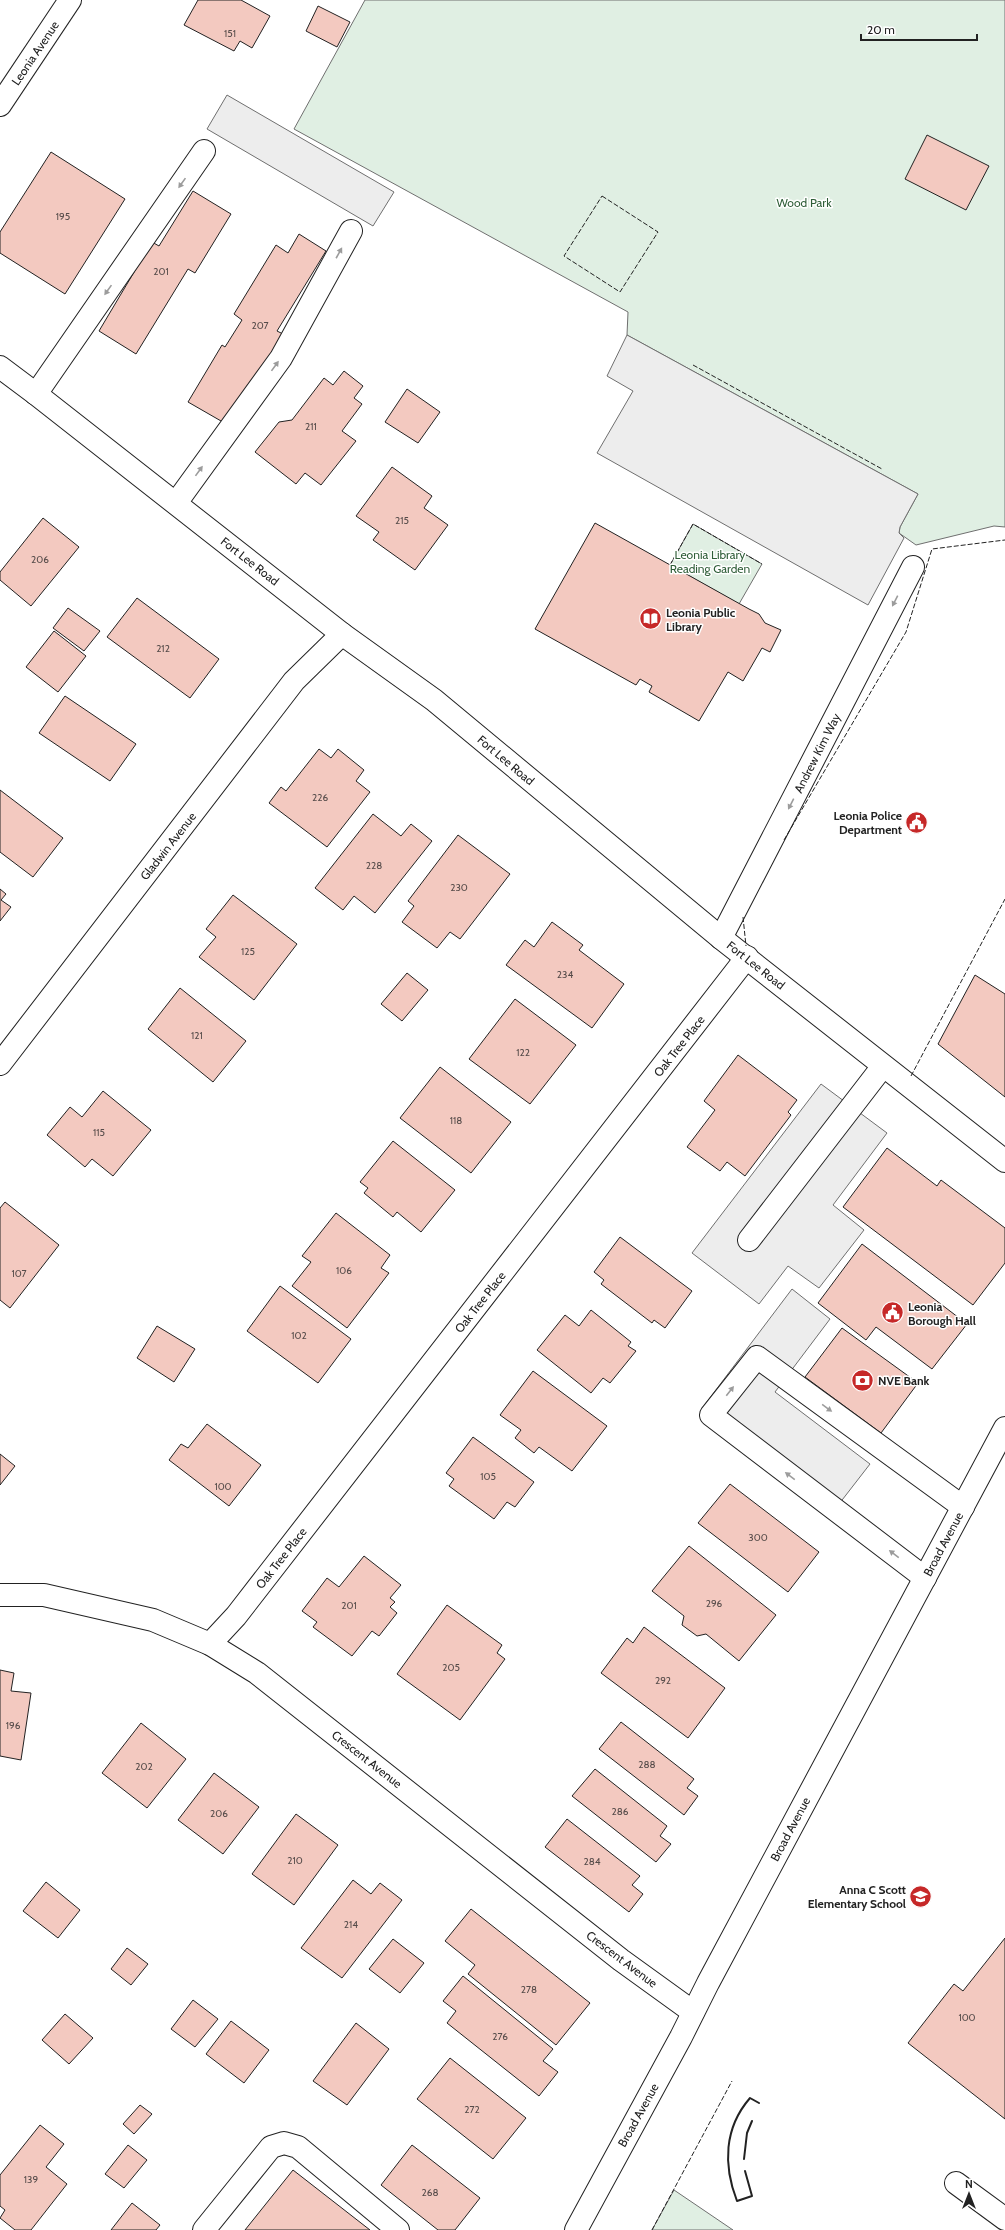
<svg xmlns="http://www.w3.org/2000/svg" width="1005" height="2230" font-family="Cabin,sans-serif">
	<style>
		.green { fill: #e0efe3; stroke: #6f6f6f }
		.parking { fill: #ededed; stroke: #6f6f6f }
		.building { fill: #f3c9c0; stroke: #222 }
		.lines { fill: none; stroke-linecap: round; stroke-linejoin: round }
		.minor-casing { stroke: #222; stroke-width: 24 }
		.major-casing { stroke: #222; stroke-width: 24 }
		.minor { stroke: #fff; stroke-width: 22 }
		.major { stroke: #fff; stroke-width: 22 }
		.fence { stroke: #222; stroke-width: 1; stroke-dasharray: 5 2; stroke-linecap: butt }
		.wall { stroke: #222; stroke-width: 2 }
		.oneway { fill: #9c9c9c }
		.labels { text-anchor: middle; dominant-baseline: central; stroke-width: 3; stroke-linejoin: round; paint-order: stroke }
		.number-label { font-size: 10px; fill: #564c4a }
		.street-label { font-size: 12px; fill: #222; stroke: #fff }
		.park-label { font-size: 12px; fill: #2f5e38; stroke: #fff }
		.poi-label { font-size: 12px; font-weight: bold; fill: #222; stroke: #fff; text-anchor: start }
	</style>
	<rect width="100%" height="100%" fill="#fff"/>
	<!-- green -->
	<g class="green">
		<path d="M365 0H1005V527L994 526 916 545 899 533 900 527 918 494 627 335 628 312 294 129Z"/>
		<path d="M693 524 762 564 739 604 670 565Z"/>
		<path d="M674 2190 733 2230H652Z"/>
	</g>
	<!-- parking -->
	<g class="parking">
		<path d="M227 95 394 192 373 226 207 129Z"/>
		<path d="M627 335 918 494 900 527 899 533 904 538 868 605 597 453 633 391 607 376Z"/>
		<path d="M821 1084 887 1133 833 1205 864 1230 819 1288 788 1266 759 1304 692 1253Z"/>
		<path d="M792 1289 830 1319 775 1392 870 1464 839 1504 706 1403Z"/>
	</g>
	<!-- building -->
	<g class="building">
		<path d="M198 0H241L270 16 252 48 240 41 234 51 184 25Z"/>
		<path d="M318 6 350 22 337 47 306 31Z"/>
		<path d="M927 135 989 166 966 210 905 179Z"/>
		<path d="M51 152 125 199 65 294 0 253V232Z"/>
		<path d="M193 191 231 214 195 273 188 269 136 354 99 331 152 242 159 246Z"/>
		<path d="M299 234 326 251 277 331 283 334 228 425 188 402 222 345 225 347 242 320 234 314 276 245 288 253Z"/>
		<path d="M344 371 363 386 354 398 362 404 342 431 356 441 321 485 305 473 296 484 255 452 279 422 292 420 324 378 333 385Z"/>
		<path d="M407 389 440 412 418 443 385 422Z"/>
		<path d="M392 467 432 496 424 508 448 525 415 570 373 540 379 532 356 516Z"/>
		<path d="M43 518 79 547 31 606 0 580V572Z"/>
		<path d="M595 523 749 609 759 614 765 623 781 630 770 652 762 648 743 681 728 672 699 721 649 692 652 686 640 679 636 685 535 629Z"/>
		<path d="M137 598 219 659 190 698 107 637Z"/>
		<path d="M68 608 100 631 84 651 53 628Z"/>
		<path d="M54 631 86 656 58 692 26 667Z"/>
		<path d="M65 696 136 744 110 781 39 733Z"/>
		<path d="M319 749 331 758 338 749 364 770 356 781 370 792 327 847 269 803 281 787 286 791Z"/>
		<path d="M0 790 63 838 33 877 0 852Z"/>
		<path d="M373 814 401 836 411 824 432 841 375 913 354 896 343 910 315 888Z"/>
		<path d="M458 835 510 874 460 939 450 932 437 948 402 922 414 906 408 901Z"/>
		<path d="M0 889 6 894 1 900 11 907 0 921Z"/>
		<path d="M233 895 297 944 254 1000 199 957 216 937 206 929Z"/>
		<path d="M552 922 583 945 579 950 624 984 592 1028 506 965 525 940 534 947Z"/>
		<path d="M407 973 428 990 402 1021 381 1004Z"/>
		<path d="M975 975 1005 994V1097L938 1044Z"/>
		<path d="M180 988 246 1041 213 1082 148 1029Z"/>
		<path d="M515 999 576 1045 530 1104 469 1059Z"/>
		<path d="M738 1055 797 1100 788 1112 791 1115 745 1176 727 1162 720 1171 687 1147 715 1110 704 1101Z"/>
		<path d="M440 1067 511 1122 471 1173 400 1118Z"/>
		<path d="M103 1091 151 1130 113 1176 92 1159 85 1167 47 1135 70 1107 82 1117Z"/>
		<path d="M393 1141 455 1190 421 1232 397 1212 393 1217 364 1193 368 1188 360 1182Z"/>
		<path d="M887 1148 937 1186 941 1180 1005 1228V1263L973 1305 843 1207Z"/>
		<path d="M5 1202 59 1245 10 1308 0 1300V1208Z"/>
		<path d="M336 1213 390 1255 381 1268 389 1273 347 1328 292 1286 311 1262 302 1256Z"/>
		<path d="M620 1237 692 1291 665 1328 654 1320 652 1323 601 1284 604 1280 594 1272Z"/>
		<path d="M862 1244 967 1324 932 1369 876 1327 866 1340 818 1303Z"/>
		<path d="M280 1286 351 1339 318 1383 247 1331Z"/>
		<path d="M591 1310 631 1342 628 1346 636 1351 610 1383 603 1378 591 1393 537 1350 565 1315 579 1326Z"/>
		<path d="M157 1326 195 1349 174 1382 137 1358Z"/>
		<path d="M842 1328 918 1383 881 1433 805 1377Z"/>
		<path d="M533 1371 607 1426 572 1471 539 1447 534 1453 515 1438 521 1430 500 1415Z"/>
		<path d="M207 1424 261 1465 229 1506 169 1460 181 1444 188 1448Z"/>
		<path d="M473 1437 534 1482 515 1507 507 1502 494 1519 449 1486 454 1479 446 1473Z"/>
		<path d="M0 1454 15 1466 0 1485Z"/>
		<path d="M730 1484 819 1552 788 1592 698 1523Z"/>
		<path d="M689 1546 776 1615 739 1661 706 1634 697 1636 682 1625 684 1616 652 1591Z"/>
		<path d="M364 1556 401 1585 390 1598 395 1602 390 1607 397 1613 379 1636 372 1631 352 1656 313 1627 317 1622 302 1611 327 1578 339 1587Z"/>
		<path d="M447 1605 502 1645 497 1653 505 1659 460 1720 397 1674Z"/>
		<path d="M644 1627 725 1688 688 1738 601 1673 627 1638 633 1643Z"/>
		<path d="M0 1670 14 1673 11 1691 31 1693 21 1760 0 1756Z"/>
		<path d="M621 1722 694 1779 687 1788 698 1796 684 1815 599 1749Z"/>
		<path d="M141 1723 186 1759 147 1808 102 1773Z"/>
		<path d="M595 1769 667 1826 660 1836 671 1844 656 1862 572 1796Z"/>
		<path d="M214 1773 259 1807 223 1854 178 1820Z"/>
		<path d="M296 1814 338 1845 294 1905 252 1874Z"/>
		<path d="M567 1819 640 1876 632 1885 643 1894 629 1912 545 1847Z"/>
		<path d="M353 1880 371 1894 380 1883 402 1900 342 1978 301 1948Z"/>
		<path d="M46 1882 80 1910 58 1938 23 1911Z"/>
		<path d="M471 1909 590 2003 556 2045 468 1974 475 1965 445 1941Z"/>
		<path d="M1005 1938V2119L908 2043 954 1984 963 1991Z"/>
		<path d="M393 1939 424 1963 400 1993 369 1969Z"/>
		<path d="M127 1948 148 1964 131 1985 111 1969Z"/>
		<path d="M463 1976 553 2049 543 2061 558 2072 539 2096 447 2023 456 2011 443 2001Z"/>
		<path d="M193 2000 218 2019 195 2047 171 2029Z"/>
		<path d="M65 2014 93 2038 69 2064 42 2040Z"/>
		<path d="M231 2021 269 2050 244 2083 206 2054Z"/>
		<path d="M356 2023 389 2049 347 2105 313 2081Z"/>
		<path d="M450 2058 526 2118 493 2159 417 2099Z"/>
		<path d="M140 2105 152 2114 134 2134 123 2124Z"/>
		<path d="M40 2125 64 2144 46 2167 67 2184 31 2230H15L0 2218 5 2210 0 2206V2175Z"/>
		<path d="M128 2145 147 2160 124 2188 105 2174Z"/>
		<path d="M412 2145 480 2198 455 2230H438L381 2185Z"/>
		<path d="M293 2170 370 2230H245Z"/>
		<path d="M132 2203 160 2225 156 2230H111Z"/>
	</g>
	<g class="lines">
		<defs>
			<g id="minor">
				<path d="M0 105 70 0"/>
				<path d="M36 394 204 151"/>
				<path d="M176 503 281 358 351 231"/>
				<path d="M721 938 913 567"/>
				<path d="M0 1064 294 681 342 634"/>
				<path d="M749 1240 883 1066"/>
				<path d="M925 1578 711 1415 757 1357 963 1507"/>
				<path d="M0 1595H44L153 1620 210 1644 257 1673 621 1960 693 2012"/>
				<path d="M210 1644 236 1616 747 957"/>
				<path d="M956 2183 1005 2219"/>
				<path d="M204 2230 271 2147 284 2143 298 2147 398 2230"/>
			</g>
			<g id="major">
				<path d="M0 367 36 394 342 634 434 700 721 938 1005 1161"/>
				<path d="M576 2230 681 2037 708 1983 1005 1428"/>
			</g>
		</defs>
		<!-- minor casing -->
		<use href="#minor" class="minor-casing"/>
		<!-- major casing -->
		<use href="#major" class="major-casing"/>
		<!-- minor -->
		<use href="#minor" class="minor"/>
		<!-- major -->
		<use href="#major" class="major"/>
		<!-- fence -->
		<g class="fence">
			<path d="M602 196 658 232 620 292 564 256Z"/>
			<path d="M693 365 882 469"/>
			<path d="M670 565 693 524 762 564"/>
			<path d="M784 840 906 632 932 549 1005 540"/>
			<path d="M743 917 746 946"/>
			<path d="M911 1076 1005 899"/>
			<path d="M652 2230 732 2081"/>
		</g>
		<!-- wall -->
		<g class="wall">
			<path d="M744 2159 747 2133 752 2121"/>
			<path d="M745 2171 752 2196 737 2201C723 2165 724 2128 750 2098L759 2103"/>
		</g>
	</g>
	<!-- one-way arrows -->
	<defs><path id="oneway-solid" d="M-6-.8H1V-3.2L6.5 0L1 3.2V.8H-6Z"/></defs>
	<g class="oneway">
		<use href="#oneway-solid" transform="translate(182 183) rotate(125)"/>
		<use href="#oneway-solid" transform="translate(339 253) rotate(-61)"/>
		<use href="#oneway-solid" transform="translate(108 290) rotate(125)"/>
		<use href="#oneway-solid" transform="translate(275 366) rotate(-54)"/>
		<use href="#oneway-solid" transform="translate(199 471) rotate(-54)"/>
		<use href="#oneway-solid" transform="translate(895 601) rotate(117)"/>
		<use href="#oneway-solid" transform="translate(791 804) rotate(117)"/>
		<use href="#oneway-solid" transform="translate(730 1391) rotate(-52)"/>
		<use href="#oneway-solid" transform="translate(827 1408) rotate(36)"/>
		<use href="#oneway-solid" transform="translate(790 1476) rotate(-143)"/>
		<use href="#oneway-solid" transform="translate(894 1554) rotate(-143)"/>
	</g>
	<!-- icons -->
	<defs>
		<symbol id="library-disc" viewBox="-11 -11 22 22"><circle r="9.5" fill="#c62828" stroke="#fff"/><path d="M-6-4Q-3-5.5-.7-3.5V5Q-3 3-6 4ZM6-4Q3-5.5 .7-3.5V5Q3 3 6 4Z" fill="#fff"/></symbol>
		<symbol id="civic-disc" viewBox="-11 -11 22 22"><circle r="9.5" fill="#c62828" stroke="#fff"/><path d="M-.6-6.5H3V-4.5H.6V-3L4-1V1h2V6H-6V1h2V-1L-.6-3ZM-1.2 2.5V6h2.4V2.5Z" fill="#fff"/></symbol>
		<symbol id="bank-disc" viewBox="-11 -11 22 22"><circle r="9.5" fill="#c62828" stroke="#fff"/><path d="M-6-4H6V4H-6ZM0-2.3a2.3 2.3 0 1 0 0 4.6a2.3 2.3 0 1 0 0-4.6Z" fill="#fff"/></symbol>
		<symbol id="school-disc" viewBox="-11 -11 22 22"><circle r="9.5" fill="#c62828" stroke="#fff"/><path d="M0-5L7-2L0 1L-7-2ZM-4 1L0 2.5L4 1V4Q0 6-4 4Z" fill="#fff"/></symbol>
	</defs>
	<g fill-rule="evenodd">
		<use href="#library-disc" x="638" y="606" width="25" height="25"/>
		<use href="#civic-disc" x="904" y="810" width="25" height="25"/>
		<use href="#civic-disc" x="880" y="1300" width="25" height="25"/>
		<use href="#bank-disc" x="850" y="1368" width="25" height="25"/>
		<use href="#school-disc" x="908" y="1884" width="25" height="25"/>
	</g>
	<g class="labels">
		<!-- number labels -->
		<g class="number-label">
			<text x="230" y="33">151</text>
			<text x="63" y="216">195</text>
			<text x="161" y="271">201</text>
			<text x="260" y="325">207</text>
			<text x="311" y="426">211</text>
			<text x="402" y="520">215</text>
			<text x="40" y="559">206</text>
			<text x="163" y="648">212</text>
			<text x="320" y="797">226</text>
			<text x="374" y="865">228</text>
			<text x="459" y="887">230</text>
			<text x="248" y="951">125</text>
			<text x="565" y="974">234</text>
			<text x="197" y="1035">121</text>
			<text x="523" y="1052">122</text>
			<text x="456" y="1120">118</text>
			<text x="99" y="1132">115</text>
			<text x="344" y="1270">106</text>
			<text x="19" y="1273">107</text>
			<text x="299" y="1335">102</text>
			<text x="488" y="1476">105</text>
			<text x="223" y="1486">100</text>
			<text x="758" y="1537">300</text>
			<text x="714" y="1603">296</text>
			<text x="349" y="1605">201</text>
			<text x="451" y="1667">205</text>
			<text x="663" y="1680">292</text>
			<text x="13" y="1725">196</text>
			<text x="647" y="1764">288</text>
			<text x="144" y="1766">202</text>
			<text x="620" y="1811">286</text>
			<text x="219" y="1813">206</text>
			<text x="295" y="1860">210</text>
			<text x="592" y="1861">284</text>
			<text x="351" y="1924">214</text>
			<text x="529" y="1989">278</text>
			<text x="967" y="2017">100</text>
			<text x="500" y="2036">276</text>
			<text x="472" y="2109">272</text>
			<text x="31" y="2179">139</text>
			<text x="430" y="2192">268</text>
		</g>
		<!-- street labels -->
		<g class="street-label">
			<text transform="translate(35 53) rotate(-56)">Leonia Avenue</text>
			<text transform="translate(250 561) rotate(38)">Fort Lee Road</text>
			<text transform="translate(817 753) rotate(-63)">Andrew Kim Way</text>
			<text transform="translate(506 760) rotate(40)">Fort Lee Road</text>
			<text transform="translate(168 846) rotate(-52)">Gladwin Avenue</text>
			<text transform="translate(756 965) rotate(38)">Fort Lee Road</text>
			<text transform="translate(679 1046) rotate(-52)">Oak Tree Place</text>
			<text transform="translate(480 1302) rotate(-52)">Oak Tree Place</text>
			<text transform="translate(943 1544) rotate(-62)">Broad Avenue</text>
			<text transform="translate(281 1558) rotate(-52)">Oak Tree Place</text>
			<text transform="translate(367 1759) rotate(38)">Crescent Avenue</text>
			<text transform="translate(790 1829) rotate(-62)">Broad Avenue</text>
			<text transform="translate(622 1959) rotate(37)">Crescent Avenue</text>
			<text transform="translate(638 2115) rotate(-61)">Broad Avenue</text>
		</g>
		<!-- park labels -->
		<g class="park-label">
			<text x="804" y="202">Wood Park</text>
			<text x="710" y="554">Leonia Library<tspan x="710" dy="14">Reading Garden</tspan></text>
		</g>
		<!-- poi labels -->
		<g class="poi-label">
			<text x="666" y="612">Leonia Public<tspan x="666" dy="14">Library</tspan></text>
			<text x="902" y="815" text-anchor="end">Leonia Police<tspan x="902" dy="14">Department</tspan></text>
			<text x="908" y="1306">Leonia<tspan x="908" dy="14">Borough Hall</tspan></text>
			<text x="878" y="1380">NVE Bank</text>
			<text x="906" y="1889" text-anchor="end">Anna C Scott<tspan x="906" dy="14">Elementary School</tspan></text>
		</g>
	</g>
	<!-- north arrow -->
	<g transform="translate(969 2194)" stroke="#ffffff" stroke-width="3" paint-order="stroke">
	<path d="M0-3L7 15L0 10L-7 15Z" fill="#222222"/>
	<text y="-6" font-size="11" font-weight="bold" text-anchor="middle" fill="#222222">N</text>
	</g>
	<!-- scale -->
	<path d="M861 34v6h116v-6" fill="none" stroke="#222222" stroke-width="2"/>
	<text x="867" y="34" font-size="12" fill="#222222" stroke="#ffffff" stroke-width="3" paint-order="stroke">20 m</text>
</svg>
